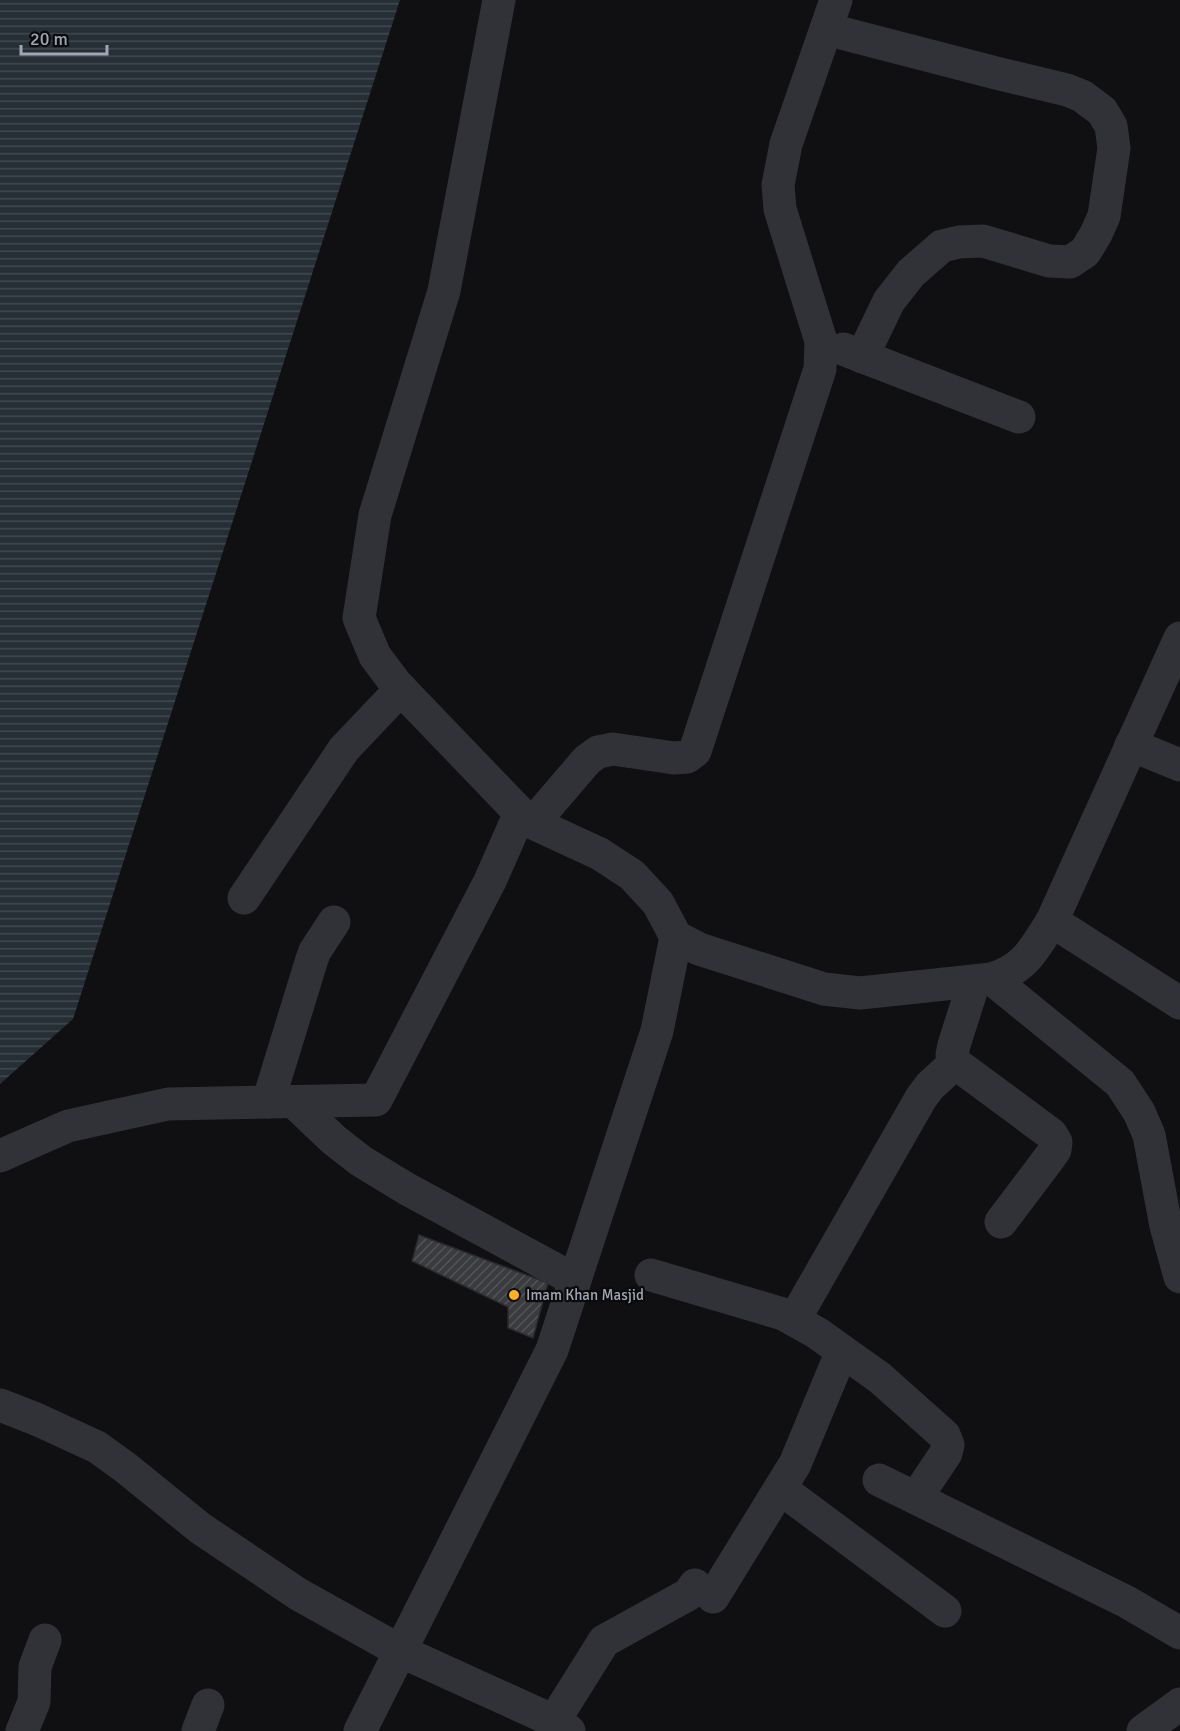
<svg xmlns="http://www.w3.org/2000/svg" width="1180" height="1731" font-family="Signika,sans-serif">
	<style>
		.water { fill: url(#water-rules) }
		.building { fill: url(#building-hatch); stroke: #2a2a2e; stroke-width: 1.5 }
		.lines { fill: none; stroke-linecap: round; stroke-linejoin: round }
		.minor { stroke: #313237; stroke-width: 33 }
		.poi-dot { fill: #fcb11d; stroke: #0b0b0d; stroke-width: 2 }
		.labels { text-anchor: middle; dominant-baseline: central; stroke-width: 4.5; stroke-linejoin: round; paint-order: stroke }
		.poi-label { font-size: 15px; fill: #a0a6b3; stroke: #0b0b0d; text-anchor: start }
	</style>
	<defs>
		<pattern id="water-rules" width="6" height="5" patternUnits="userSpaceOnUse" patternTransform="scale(1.5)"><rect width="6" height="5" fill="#262f36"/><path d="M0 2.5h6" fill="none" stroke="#424a51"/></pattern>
		<pattern id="building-hatch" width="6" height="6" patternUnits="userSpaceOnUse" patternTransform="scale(1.5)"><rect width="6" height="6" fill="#3a3b3f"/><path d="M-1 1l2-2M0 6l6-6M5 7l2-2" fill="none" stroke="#535458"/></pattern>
	</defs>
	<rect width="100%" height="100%" fill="#101012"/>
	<!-- water -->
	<path class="water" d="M0 0H400L73 1019 0 1084Z"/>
	<!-- building -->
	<path class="building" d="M419 1235 548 1283 533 1338 508 1328V1307L412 1261Z"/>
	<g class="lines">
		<!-- minor -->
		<g class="minor">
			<path d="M826 29 1000 74 1067 90 1082 96 1102 111 1111 126 1114 148 1104 216 1096 234 1085 252 1070 262 1049 261 983 241 959 242 942 246 911 273 889 301 862 357"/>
			<path d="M843 349 1019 417"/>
			<path d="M1131 745 1180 765"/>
			<path d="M520 813 533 823 600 854 632 875 658 903 676 937 699 949 824 989 860 993 992 979C1026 968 1034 949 1052 921L1180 638"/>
			<path d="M533 823 587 760 598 752 613 749 674 758 687 757 695 751 820 369 821 341 780 209 778 185 786 144 836 0"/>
			<path d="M244 898 344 749 401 689"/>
			<path d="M1052 921 1180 1003"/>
			<path d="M992 979 1120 1083 1139 1112 1149 1135 1166 1226 1180 1277"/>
			<path d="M974 982 954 1045 952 1055 955 1063 1051 1134 1056 1142 1055 1150 1050 1157 1001 1222"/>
			<path d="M268 1102 312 959 315 951 334 922"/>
			<path d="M294 1102 334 1140 361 1161 407 1189 575 1280"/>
			<path d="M0 1156 68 1126 168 1104 376 1100 490 881 520 813 396 684 375 656 359 618 375 515 444 291 499 0"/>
			<path d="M651 1275 783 1314 794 1320 817 1333 880 1378 944 1435 948 1445 946 1453 916 1498"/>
			<path d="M794 1320 921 1098 930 1086 955 1063"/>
			<path d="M0 1405 36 1419 97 1447 126 1468 200 1528 298 1594 400 1651 554 1721 569 1731"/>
			<path d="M879 1480 1127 1602 1180 1633"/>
			<path d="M781 1489 945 1611"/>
			<path d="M713 1597 795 1464 842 1351"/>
			<path d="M554 1721 604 1641 689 1594 695 1585"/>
			<path d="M22 1731 34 1702 35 1667 45 1640"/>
			<path d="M198 1731 208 1705"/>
			<path d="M360 1731 552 1350 657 1031 676 937"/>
			<path d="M1143 1731 1180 1704"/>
		</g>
	</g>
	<!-- markers -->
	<circle class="poi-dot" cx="514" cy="1295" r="6"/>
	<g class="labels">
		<!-- poi labels -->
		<g class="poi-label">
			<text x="526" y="1295">Imam Khan Masjid</text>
		</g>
	</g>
	<!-- scale -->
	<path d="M21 45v9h86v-9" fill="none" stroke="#a0a6b3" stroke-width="3"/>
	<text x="30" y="45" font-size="18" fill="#a0a6b3" stroke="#0b0b0d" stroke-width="4.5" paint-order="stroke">20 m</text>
</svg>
